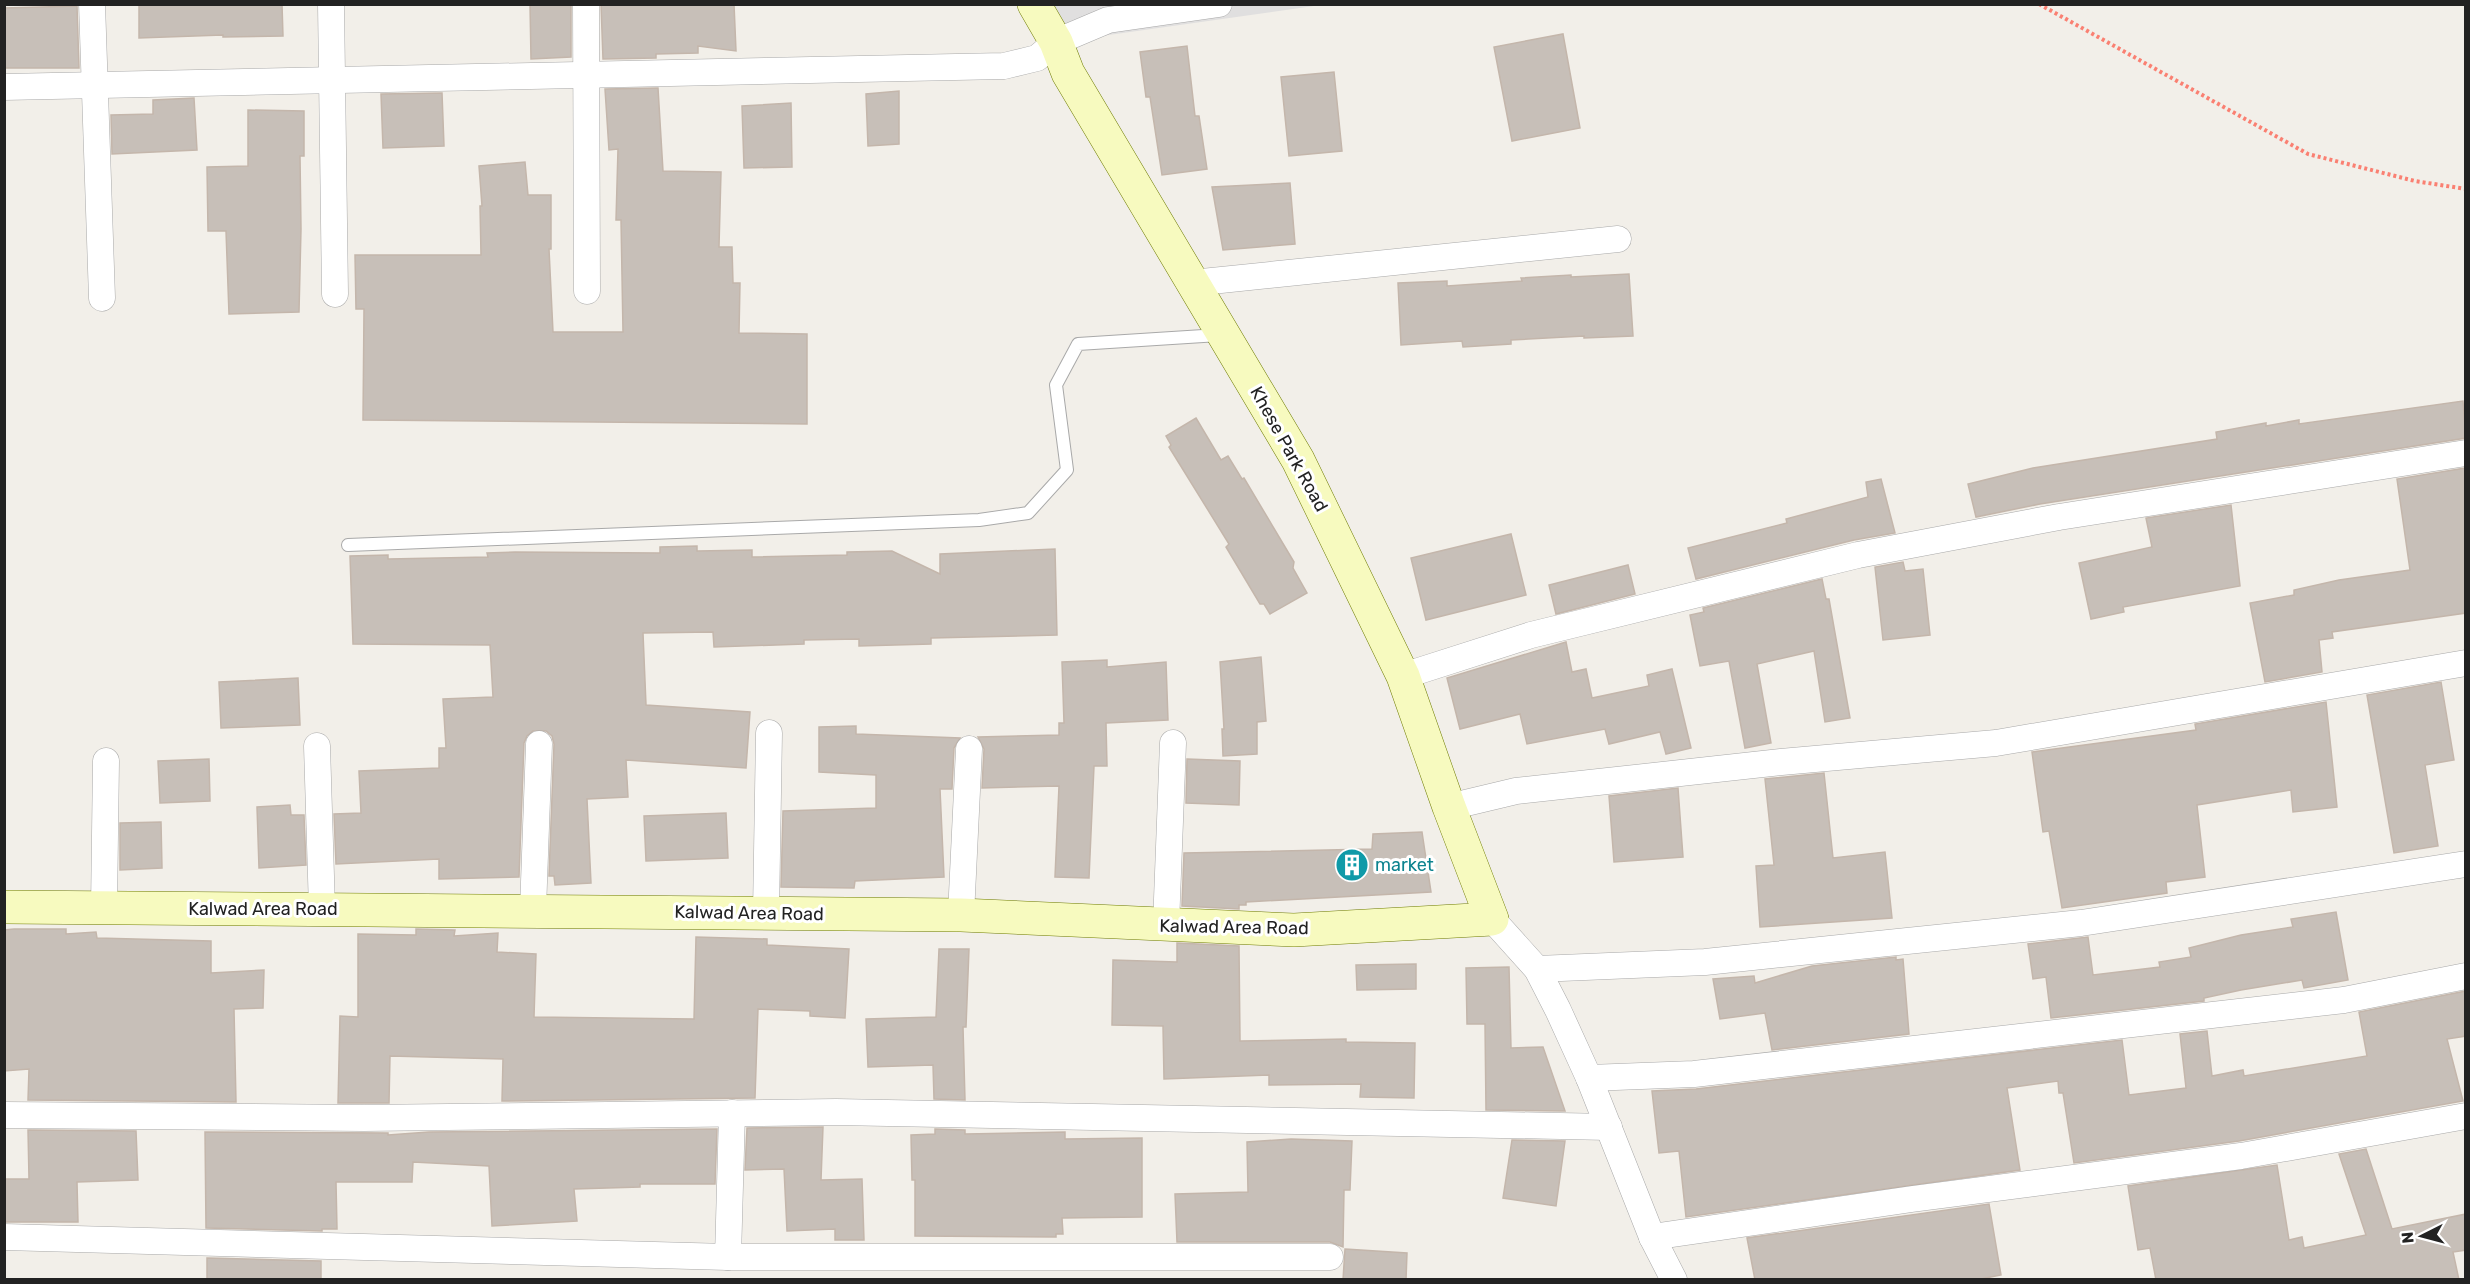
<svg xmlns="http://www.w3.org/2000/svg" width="2470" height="1284" font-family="Rubik,sans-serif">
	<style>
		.residential { fill: #e0dfdf }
		.building { fill: #c7bfb8; stroke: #c4b6ab; stroke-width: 1.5 }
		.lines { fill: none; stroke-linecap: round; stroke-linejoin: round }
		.lane-casing { stroke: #a9a9a9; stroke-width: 14 }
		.street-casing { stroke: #a9a9a9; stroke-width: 27 }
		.secondary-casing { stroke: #707d05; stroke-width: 34 }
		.path { stroke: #fa8072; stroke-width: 4; stroke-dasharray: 3 3; stroke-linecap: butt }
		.lane { stroke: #fff; stroke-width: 12 }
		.street { stroke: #fff; stroke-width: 26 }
		.secondary { stroke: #f7fabf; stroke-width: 33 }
		.labels { text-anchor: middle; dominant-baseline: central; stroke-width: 6; stroke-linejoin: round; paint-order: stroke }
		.street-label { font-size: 18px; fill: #222; stroke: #fff }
		.culture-label { font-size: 18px; fill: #0d838f; stroke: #fff; text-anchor: start }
	</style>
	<rect width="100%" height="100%" fill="#f2efe9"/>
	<!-- residential -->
	<path class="residential" d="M1044 5H1321L1066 41Z"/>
	<!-- building -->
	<g class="building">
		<path d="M139 4H282L283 36 223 37V35L139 38Z"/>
		<path d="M530 4H571V57L531 59Z"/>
		<path d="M601 4H734L736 51 698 46V53L656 54V58L603 59Z"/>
		<path d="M77 6 79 68H4V8Z"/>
		<path d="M1563 34 1580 128 1512 141 1494 47Z"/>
		<path d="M1187 46 1195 116H1199L1207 169 1162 175 1150 97H1146L1140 52Z"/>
		<path d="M1334 72 1342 151 1289 156 1281 77Z"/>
		<path d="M658 88 663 171 721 172 719 247H732L733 283H740L739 333 807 334V424L363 420 364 309H356L355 255H481L480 206H482L479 166 525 162 528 195H551V249H549L553 332H623L621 220H616L618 149 609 150 605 89Z"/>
		<path d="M899 91V144L868 146 866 94Z"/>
		<path d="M442 93 444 146 383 148 381 94Z"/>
		<path d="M194 98 197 150 112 154 111 115 153 114V100Z"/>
		<path d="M791 103 792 167 744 168 742 106Z"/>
		<path d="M248 110 304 111V156H300L301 229 299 312 229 314 226 231H208L207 167 248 166Z"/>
		<path d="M1290 183 1295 244 1223 250 1212 187Z"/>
		<path d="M1629 274 1633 336 1584 338V336L1511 340V344L1463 347 1462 341 1401 345 1398 283 1447 281V286L1522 281 1521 278 1571 275V277Z"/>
		<path d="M2463 401 2466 438 2040 504 1976 517 1968 484 2033 468 2217 439 2216 432 2266 423V426L2299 420V424Z"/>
		<path d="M1196 418 1221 460 1228 456 1242 479 1244 478 1294 562 1293 568 1307 593 1270 614 1264 604H1260L1226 547 1229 544 1169 447 1171 445 1166 436Z"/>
		<path d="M2466 468V613L2332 632 2333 638 2319 640 2322 672 2265 682 2250 603 2294 595V590L2339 580 2410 570 2397 479Z"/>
		<path d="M1881 479 1895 533 1854 540 1696 579 1688 548 1787 523 1786 519 1868 497 1866 482Z"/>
		<path d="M2231 505 2240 586 2123 607 2124 612 2091 619 2079 563 2152 547 2146 518Z"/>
		<path d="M1511 534 1526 595 1426 620 1411 558Z"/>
		<path d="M697 546V551L752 550V557L847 555V552L892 551 940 574V554L1055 549 1057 635 931 638V644L859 646V639L804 640V644L714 647 713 632 643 633 646 705 750 712 746 768 626 760 628 797 587 799 591 883 555 885 554 876H549L554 744 552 736 546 731H533L527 736 524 743 519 877 439 879V859L336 864 334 814 361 813 359 771 439 768V748H446L443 699 493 697 490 645 353 644 350 556 388 555V559L488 557 487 553 515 552 660 553V547Z"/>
		<path d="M1903 562 1905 571 1923 569 1930 635 1883 640 1875 567Z"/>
		<path d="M1628 565 1635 594 1556 614 1549 585Z"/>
		<path d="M1822 579 1826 599H1829L1850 718 1825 722 1814 651 1757 664 1771 743 1745 748 1729 661 1700 666 1690 615 1704 612 1703 608Z"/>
		<path d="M1566 642 1572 672 1586 669 1592 698 1649 686 1647 675 1672 669 1691 748 1666 754 1660 732 1609 744 1605 729 1527 744 1520 714 1460 729 1447 678Z"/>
		<path d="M1261 657 1266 721 1257 722V754L1223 756 1222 729H1224L1220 662Z"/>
		<path d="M1107 660V667L1166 662 1168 720 1106 723 1107 766H1094L1089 878 1055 877 1059 786 982 788 984 749 978 737 1059 735V723H1064L1062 662Z"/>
		<path d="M298 678 300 725 221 728 219 682Z"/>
		<path d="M2441 682 2454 760 2425 765 2438 846 2394 853 2367 695Z"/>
		<path d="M2326 702 2337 807 2293 812 2291 790 2197 805 2205 877 2166 882 2167 893 2062 908 2049 831 2043 832 2032 752 2196 730 2195 724Z"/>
		<path d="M856 726V734L960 738 954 748 952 789H940L944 877 855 881 854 888 781 887 783 811 876 808V775L819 772V727Z"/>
		<path d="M209 759 210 801 160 803 158 761Z"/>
		<path d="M1187 759 1240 761 1239 805 1186 803Z"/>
		<path d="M1824 773 1833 858 1885 852 1892 918 1760 927 1756 866 1774 865 1765 779Z"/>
		<path d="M1678 788 1683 857 1614 862 1609 796Z"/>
		<path d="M290 805 291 815H304L306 865 259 868 257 807Z"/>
		<path d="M726 813 728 858 646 861 644 816Z"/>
		<path d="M161 822 162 868 120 870V823Z"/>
		<path d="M1422 832 1431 892 1246 902V905H1239V909L1182 906 1184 853 1372 849 1373 834Z"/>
		<path d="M2336 912 2348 980 2304 988 2302 980 2241 990 2204 998V1001L2051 1018 2046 977 2033 979 2028 944 2088 937 2093 975 2160 967 2159 962 2191 957 2189 948 2241 935 2293 927 2291 919Z"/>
		<path d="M14 929H66V934L96 932 97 938 211 941V973L264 970 263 1008 234 1009 236 1102 28 1100 29 1069 4 1071V930Z"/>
		<path d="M416 929 455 930 454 936 498 933 497 952 536 954 534 1017 694 1019 696 937 767 939V945L849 949 845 1018 810 1016V1011L758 1009 755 1098 502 1101 503 1059 390 1056 389 1103H338L340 1016 358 1017V934L416 935Z"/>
		<path d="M1177 943 1239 946 1240 1041 1346 1039V1042L1415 1043 1414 1098 1360 1097 1361 1084 1269 1085V1075L1164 1079 1163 1026 1112 1025 1113 960 1177 962Z"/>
		<path d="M939 949H969L966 1027H963L965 1100 934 1099 933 1065 868 1067 866 1019 936 1017Z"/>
		<path d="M1896 957V960L1903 959 1909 1034 1772 1050 1765 1013 1720 1019 1713 979 1754 976 1755 983 1812 966Z"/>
		<path d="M1416 964V989L1357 990 1356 965Z"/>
		<path d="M1509 967 1511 1048 1543 1047 1565 1111 1486 1110 1485 1024H1467L1466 968Z"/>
		<path d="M2466 991V1036L2447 1039 2463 1101 2239 1141 2074 1163 2063 1093H2059L2058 1081 2007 1088 2020 1170 1686 1217 1679 1151 1659 1153 1652 1091 1696 1089 2122 1040 2129 1095 2186 1088 2180 1034 2207 1031 2212 1076 2243 1070 2244 1076 2367 1056 2359 1012Z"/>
		<path d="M823 1127 821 1180 862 1179 864 1240H835V1229L787 1231 784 1169 745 1170 747 1128Z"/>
		<path d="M717 1129 715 1184H640V1187L574 1189 577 1221 492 1226 489 1166 413 1162 412 1182H336L337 1229H322V1231L206 1228 205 1132 388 1133V1135L429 1132Z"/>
		<path d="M935 1129 965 1130V1134L1065 1132V1139L1142 1138V1217L1062 1218 1063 1234H1056V1237L915 1236V1180H912L911 1135 935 1134Z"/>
		<path d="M28 1130 136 1131 138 1180 77 1182 78 1222H4V1179H29Z"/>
		<path d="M1291 1139 1352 1141 1350 1190H1344L1343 1247 1330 1242H1177L1175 1194 1248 1192 1247 1142Z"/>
		<path d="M1512 1140 1565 1141 1556 1206 1503 1198Z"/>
		<path d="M2366 1149 2392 1229 2466 1214V1250L2453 1252 2459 1280H2156L2150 1248 2138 1250 2128 1186 2277 1165 2289 1240 2302 1237 2304 1248 2366 1235 2339 1154Z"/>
		<path d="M1989 1204 2001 1275 1976 1280H1755L1747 1238Z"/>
		<path d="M1345 1249 1407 1253 1406 1280H1343Z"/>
		<path d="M207 1258 321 1261V1280H207Z"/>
	</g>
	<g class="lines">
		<defs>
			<path id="lane" d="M348 545 979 520 1028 513 1067 470 1056 385 1078 344 1219 335"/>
			<g id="street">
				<path d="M92 4 102 298"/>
				<path d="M331 4 335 294"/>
				<path d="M586 4 587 291"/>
				<path d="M4 87 1004 66 1037 58 1056 42 1108 20 1219 4"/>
				<path d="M1192 283 1618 239"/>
				<path d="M1403 676 1531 635 1858 555 2059 517 2466 453"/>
				<path d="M317 746 322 909"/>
				<path d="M1449 807 1516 791 1781 762 1996 743 2466 663"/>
				<path d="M104 908 106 761"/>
				<path d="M533 910 539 744"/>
				<path d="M766 913 769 733"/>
				<path d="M961 915 969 749"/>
				<path d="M1492 919 1537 969 1558 1010 1589 1078 1652 1237 1674 1280"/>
				<path d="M1166 925 1173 743"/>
				<path d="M1537 969 1705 962 2081 923 2466 864"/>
				<path d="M1589 1078 1694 1074 2344 1000 2466 976"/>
				<path d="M4 1115 364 1118 836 1112 1609 1127"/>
				<path d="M4 1237 728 1257H1330"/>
				<path d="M1652 1237 1912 1199 2241 1156 2466 1116"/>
				<path d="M728 1257 732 1113"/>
			</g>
			<path id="secondary" d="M4 907 961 915 1294 930 1492 919 1449 807 1403 676 1298 460 1068 73 1056 42 1034 4"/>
		</defs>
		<!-- lane casing -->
		<use href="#lane" class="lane-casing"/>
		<!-- street casing -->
		<use href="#street" class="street-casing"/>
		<!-- secondary casing -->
		<use href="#secondary" class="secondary-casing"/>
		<!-- path -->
		<path class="path" d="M2039 4 2308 154 2415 181 2466 189"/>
		<!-- lane -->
		<use href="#lane" class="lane"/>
		<!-- street -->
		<use href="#street" class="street"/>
		<!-- secondary -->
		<use href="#secondary" class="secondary"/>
	</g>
	<!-- icons -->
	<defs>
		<symbol id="building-disc" viewBox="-11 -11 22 22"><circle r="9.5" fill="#0f9aa8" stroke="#fff"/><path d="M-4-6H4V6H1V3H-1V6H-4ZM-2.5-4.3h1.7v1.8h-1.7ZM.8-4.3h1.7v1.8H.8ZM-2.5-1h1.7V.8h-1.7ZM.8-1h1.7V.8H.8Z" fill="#fff"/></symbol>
	</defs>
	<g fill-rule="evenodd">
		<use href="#building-disc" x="1333" y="846" width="38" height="38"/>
	</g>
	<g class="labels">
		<!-- street labels -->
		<g class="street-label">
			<text transform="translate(1289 449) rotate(61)">Khese Park Road</text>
			<text x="263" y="909">Kalwad Area Road</text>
			<text transform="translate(749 913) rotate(1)">Kalwad Area Road</text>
			<text transform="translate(1234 927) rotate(1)">Kalwad Area Road</text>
		</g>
		<!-- culture labels -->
		<g class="culture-label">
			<text x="1375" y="865">market</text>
		</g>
	</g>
	<!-- border -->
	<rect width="2470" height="1284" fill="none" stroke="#222222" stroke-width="12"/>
	<!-- north arrow -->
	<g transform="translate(2422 1236) rotate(264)" stroke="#ffffff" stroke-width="4.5" paint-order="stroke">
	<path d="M0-4.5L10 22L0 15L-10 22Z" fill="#222222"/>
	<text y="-9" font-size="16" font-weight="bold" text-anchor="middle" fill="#222222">N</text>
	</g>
</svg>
